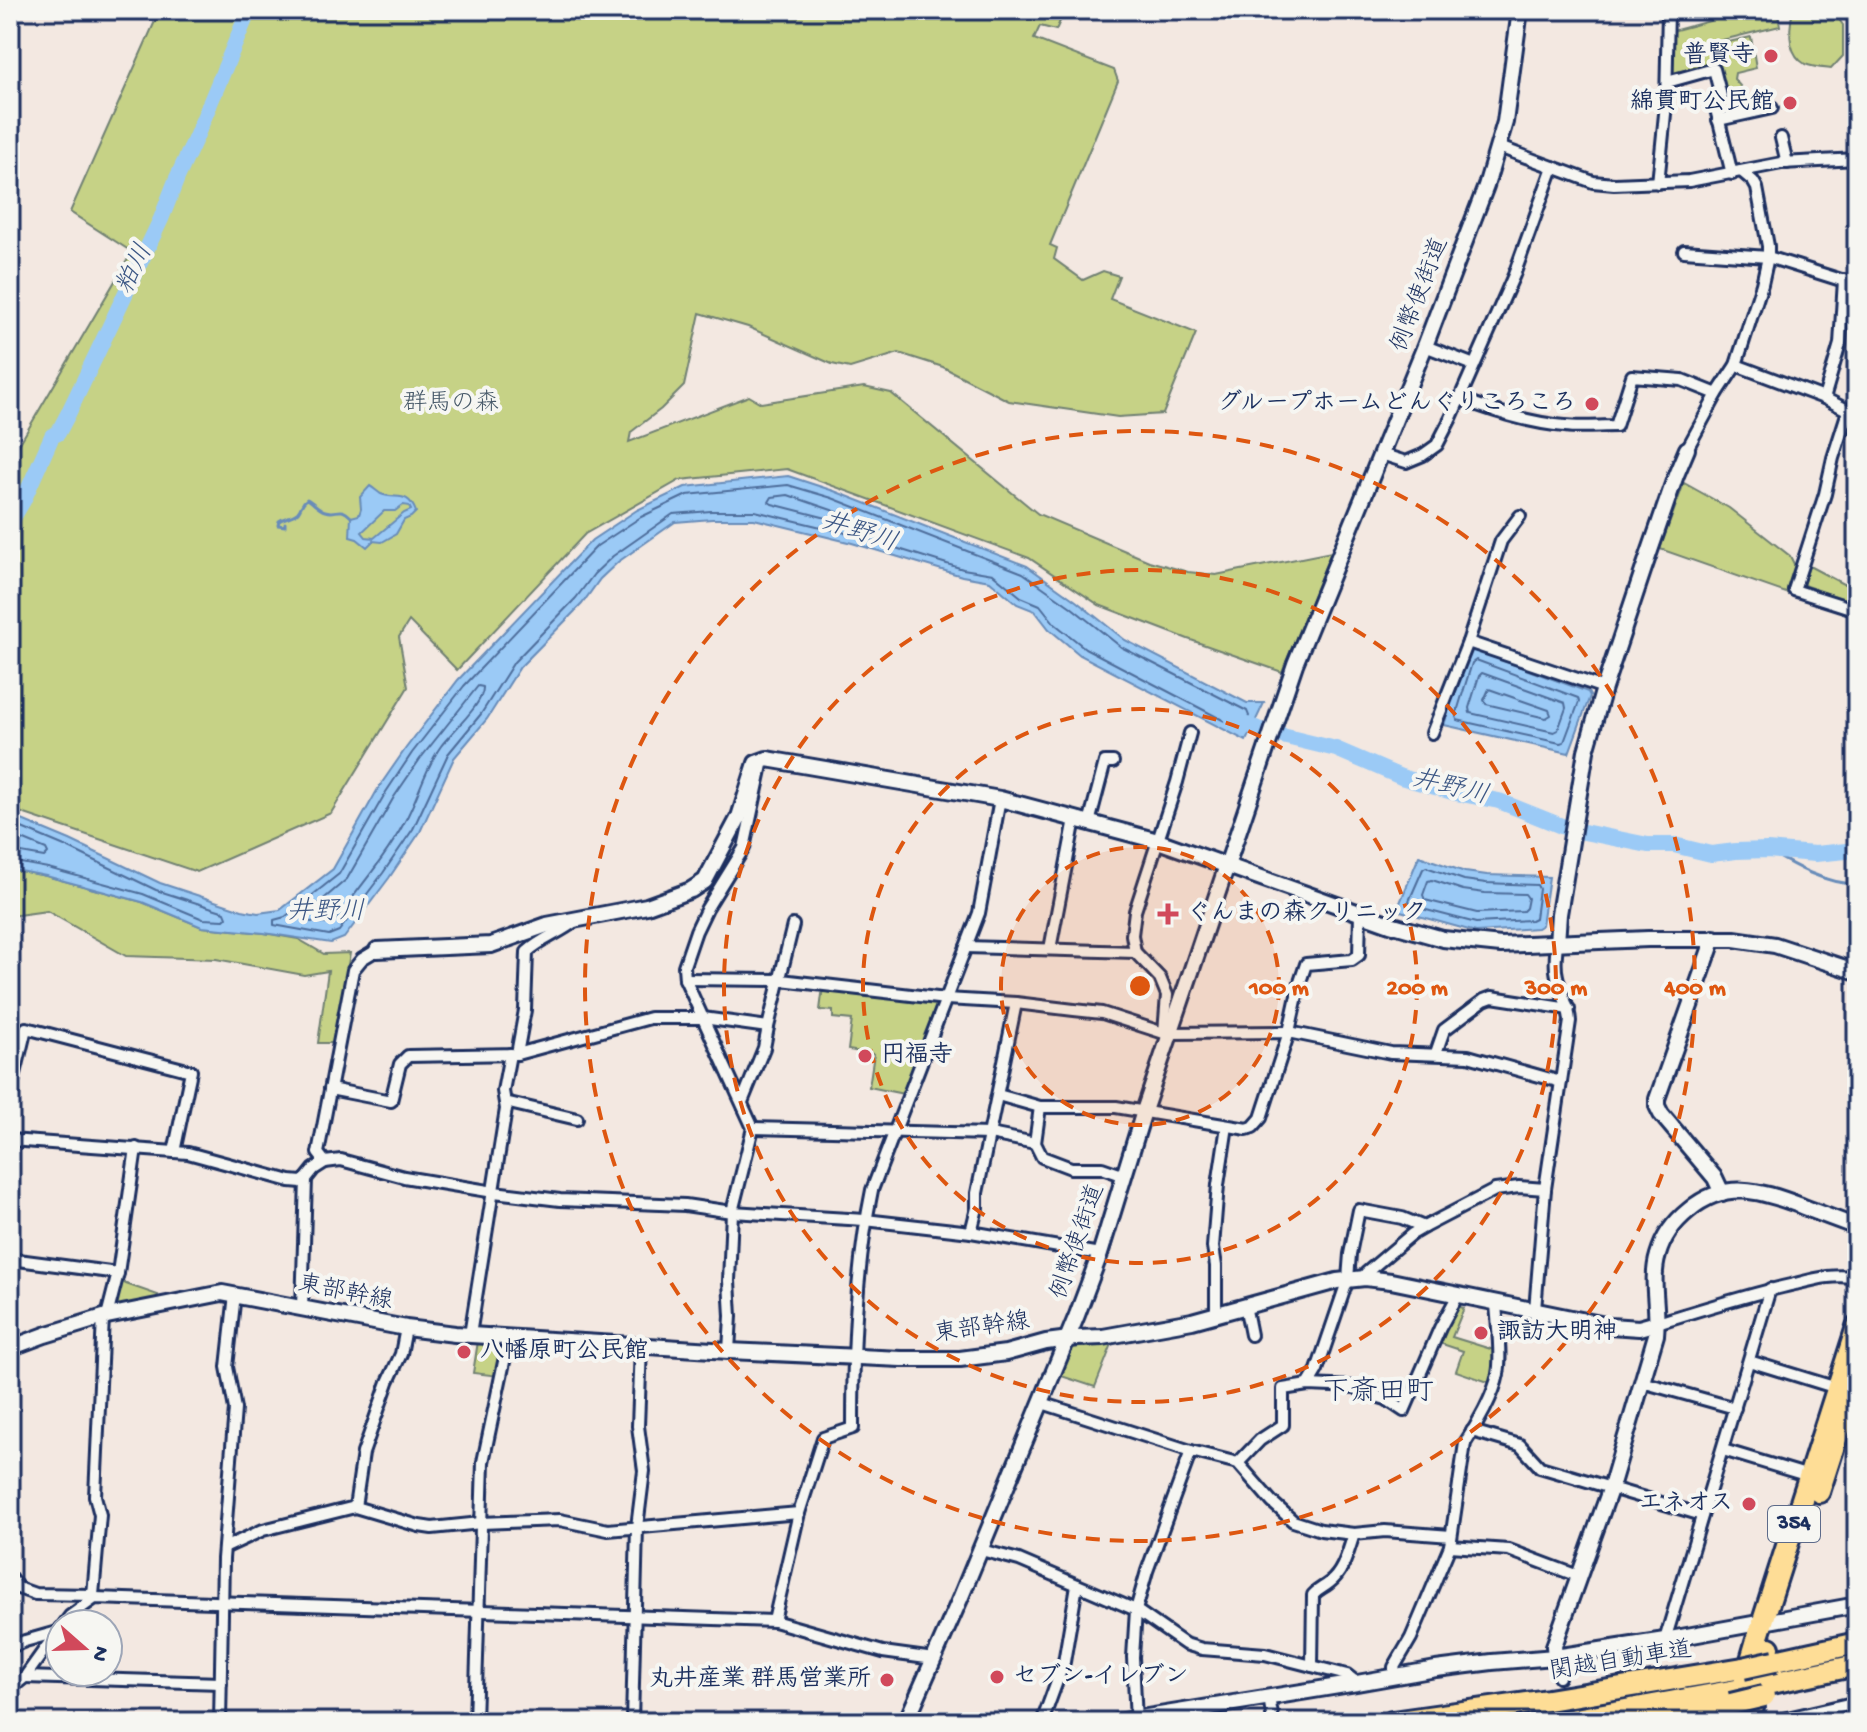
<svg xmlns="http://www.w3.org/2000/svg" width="1867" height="1732" font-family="'Gochi Hand','Klee One',sans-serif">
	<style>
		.green { fill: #c6d286; stroke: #708072; stroke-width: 2 }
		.water { fill: #9bcaf6; stroke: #688cb9; stroke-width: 2; fill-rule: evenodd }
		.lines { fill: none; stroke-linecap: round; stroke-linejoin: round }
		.shore { stroke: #4e6d9b; stroke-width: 2 }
		.stream { stroke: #688cb9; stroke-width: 3 }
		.river { stroke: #9bcaf6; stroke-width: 16 }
		.street-tunnel { stroke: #c8c3c7; stroke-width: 10; stroke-dasharray: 10 5; stroke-linecap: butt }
		.street-casing { stroke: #1b2f5e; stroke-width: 16 }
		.secondary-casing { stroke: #1b2f5e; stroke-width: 20 }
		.highway-casing { stroke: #1b2f5e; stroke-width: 26 }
		.street { stroke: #f6f6f2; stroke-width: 10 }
		.secondary { stroke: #f6f6f2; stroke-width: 14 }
		.highway { stroke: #fedd96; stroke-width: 20 }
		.highway-bridge-casing { stroke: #1b2f5e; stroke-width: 26; stroke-linecap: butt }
		.highway-bridge { stroke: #fedd96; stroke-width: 20 }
		.ring { fill: none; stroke: #de5710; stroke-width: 4; stroke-dasharray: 14 10 }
		.poi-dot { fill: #d1495b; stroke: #f6f6f2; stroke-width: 3 }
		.labels { text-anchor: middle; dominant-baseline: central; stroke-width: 8; stroke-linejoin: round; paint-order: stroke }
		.shield { fill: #f6f6f2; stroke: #5d6b8a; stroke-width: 2 }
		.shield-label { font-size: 22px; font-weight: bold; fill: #1b2f5e }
		.poi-label { font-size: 24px; font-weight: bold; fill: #1b2f5e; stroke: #f6f6f2; text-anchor: end }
		.street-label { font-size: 24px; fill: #1b2f5e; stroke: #f6f6f2 }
		.park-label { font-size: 24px; fill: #465868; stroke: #f6f6f2 }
		.water-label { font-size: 26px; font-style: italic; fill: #3b5684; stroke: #f6f6f2 }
		.quarter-label { font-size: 28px; fill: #1b2f5e; stroke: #f6f6f2 }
		.centre { fill: #de5710; stroke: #f6f6f2; stroke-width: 4 }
		.ring-label { font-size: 24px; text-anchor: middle; font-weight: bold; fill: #de5710; stroke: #f6f6f2; stroke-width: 8; stroke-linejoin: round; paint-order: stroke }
	</style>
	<rect width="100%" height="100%" fill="#f3e8e1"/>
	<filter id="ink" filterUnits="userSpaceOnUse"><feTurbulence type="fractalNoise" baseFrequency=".0125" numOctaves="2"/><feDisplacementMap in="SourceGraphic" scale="16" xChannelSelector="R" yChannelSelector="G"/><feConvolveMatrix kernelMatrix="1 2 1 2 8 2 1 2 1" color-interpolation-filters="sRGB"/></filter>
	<g filter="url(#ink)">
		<!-- green -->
		<g class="green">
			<path d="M160 10H1065L1056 30 1040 26 1034 39 1114 70 1118 81 1050 245 1057 248 1054 259 1083 280 1103 271 1119 276 1110 299 1196 333 1163 414 1118 417 1009 401 943 367 899 353 850 368 832 364 748 327 700 313 684 386 661 409 631 432 629 442 749 396 761 403 864 387 891 393 1038 514 1149 561 1188 572 1216 575 1331 552 1282 672 1188 639 1099 605 1029 558 787 469 680 480 585 534 457 670 409 621 399 637 408 687 331 813 197 872 10 809V460L132 252 70 212Z"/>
			<path d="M1751 10H1777L1780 26 1710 43 1714 64 1671 76 1672 31Z"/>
			<path d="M1793 10H1832L1843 25V56L1831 69C1823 68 1812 67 1805 64 1786 53 1789 28 1793 10Z"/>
			<path d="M1751 37 1756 68 1735 73 1734 79 1741 87 1740 98 1726 100 1715 45Z"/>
			<path d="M1684 483 1729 508 1790 556 1796 568 1789 594 1660 549Z"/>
			<path d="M1809 566 1843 584H1857V603L1806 586 1803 584Z"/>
			<path d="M10 869 46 876 142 902 202 927 264 933 298 939 324 954 350 953 335 1043H318L328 971 304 975 216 959 126 956 47 911 10 916Z"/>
			<path d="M823 987 938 1003 904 1094 869 1087 874 1054 848 1050 852 1020 833 1018V1011L820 1010Z"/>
			<path d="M120 1280 126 1284 158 1295 157 1298 112 1308Z"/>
			<path d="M1456 1306 1464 1308 1452 1337 1494 1350V1374L1491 1383 1456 1371 1463 1351 1439 1343Z"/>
			<path d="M478 1341 501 1343 504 1345 499 1376 473 1373Z"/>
			<path d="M1112 1344 1095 1387 1058 1375 1070 1348Z"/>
		</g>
		<!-- water -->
		<g class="water">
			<path d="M788 476 834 491 1027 566 1076 601 1125 640 1247 703H1264L1246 741 1080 655 1049 629 1035 611 1017 604 990 581 962 576 852 543 754 519H712L675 522 618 562 600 579 582 604 520 667 487 719 454 758 420 832 389 878 344 938 331 943 264 933 202 927 142 902 46 876 10 869V815L70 840 160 883 242 910 258 913 280 910 333 869 379 787 406 748 458 680 592 540 637 510 685 487Z"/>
			<path d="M370 486C372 487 379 493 381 494 397 500 408 490 416 512L411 517 404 520 396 534 382 542 373 541 367 547 357 539 350 537 351 517 359 515 361 509 360 497ZM403 505 409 506 411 510 404 513 374 538 366 537 362 532 384 511H395Z"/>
			<path d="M1474 650 1588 692 1590 696 1569 753 1444 725 1467 652Z"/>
			<path d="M1419 856 1465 872 1487 875 1549 877 1542 925 1537 928 1476 932 1397 910Z"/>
		</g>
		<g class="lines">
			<!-- shore -->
			<g class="shore">
				<path d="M788 485 832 498 1023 573 1071 607 1121 647 1247 711 1249 716 1244 726 1238 728 1085 648 1055 624 1040 605 1021 597 993 574 963 569 854 535 755 511H711L673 514 613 556 594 574 576 598 514 662 481 714 448 754 413 829 383 873 339 931 329 935 274 925V920L285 917 339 874 386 792 412 753 464 686 597 546 641 517 687 495Z"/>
				<path d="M788 495 849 516 851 521 846 523 772 504 769 502 772 497Z"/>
				<path d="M1476 660 1578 698 1579 702 1564 742 1560 743 1457 720 1456 715 1472 663Z"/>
				<path d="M1482 673 1565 703 1566 708 1558 730 1554 732 1470 713 1469 708 1479 676Z"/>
				<path d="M478 686 483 687C484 704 452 731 441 746 426 766 417 800 404 823 385 859 357 890 333 923L328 924 305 921V915L347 879 394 797 420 759Z"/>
				<path d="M1489 689 1549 710 1551 715 1546 718 1486 704 1484 700Z"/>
				<path d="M10 823 67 847 156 890 225 912 227 917 224 920 203 919 143 894 48 868 10 861"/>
				<path d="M10 834 46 849 48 853 44 857 10 851"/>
				<path d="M1426 867 1464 880 1486 883 1537 885 1539 889 1535 918 1531 920 1476 923 1411 906 1409 901 1423 869Z"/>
				<path d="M1432 880 1463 890 1485 893 1525 894 1528 898 1526 908 1523 911 1477 913 1425 900 1423 895 1428 881Z"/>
			</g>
			<!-- stream -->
			<g class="stream">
				<path d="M285 523V526L278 525 279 521C285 517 293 517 298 512 302 507 301 503 307 499 313 502 318 509 325 511 337 515 339 505 351 517"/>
				<path d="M1767 850C1794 866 1825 884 1857 884"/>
			</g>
			<!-- river -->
			<g class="river">
				<path d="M10 523 23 501 52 436 58 433 68 414 161 219 177 178 196 137 249 10"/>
				<path d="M1232 720 1274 734 1336 749 1401 777 1456 793 1499 801 1569 829 1648 845H1674L1711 854 1736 851 1767 850 1815 854 1857 850"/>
			</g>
			<!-- street-tunnel -->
			<path class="street-tunnel" d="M1559 1677 1567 1722"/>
			<defs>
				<g id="street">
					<path d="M1667 82 1714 69 1721 96 1714 101 1732 174"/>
					<path d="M1718 120 1772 108"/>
					<path d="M1781 138 1787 163"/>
					<path d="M1499 147 1593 182 1614 184 1689 181 1782 163 1857 159"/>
					<path d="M1658 183 1666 104 1668 10"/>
					<path d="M1684 251 1768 257 1857 285"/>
					<path d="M1425 346 1474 365"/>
					<path d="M1736 365 1824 398 1857 415"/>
					<path d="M1824 398 1840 344 1844 280"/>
					<path d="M1460 399C1494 411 1528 423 1565 426 1581 428 1599 426 1616 426L1632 376 1682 380 1717 394"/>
					<path d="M1848 411 1833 458 1825 494 1794 590 1857 610"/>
					<path d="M1687 449 1717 394 1736 365 1762 284 1768 257V246L1757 188 1753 181 1741 171"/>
					<path d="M1381 454 1406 462 1423 455 1437 445 1451 418 1514 275 1553 167"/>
					<path d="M1468 642 1604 688"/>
					<path d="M1432 733 1468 642 1501 541 1520 516"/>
					<path d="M1089 823 1105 762H1113"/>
					<path d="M966 947 1135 952"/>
					<path d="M1050 949 1075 819"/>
					<path d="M685 979 781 980 946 999 1016 1003 1074 1010 1102 1013 1170 1035"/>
					<path d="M1164 1033 1167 995 1160 978 1135 952 1132 935 1135 911 1177 782 1190 733"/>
					<path d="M1171 1033 1289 1032 1391 1053 1468 1056 1561 1082"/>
					<path d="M1436 1053 1444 1030 1484 1000 1492 997 1569 1009"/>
					<path d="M517 1054 525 1010 527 952C541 939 560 933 575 921"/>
					<path d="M330 1089 391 1101 400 1064 408 1056 517 1054 650 1018H703L768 1027 793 925"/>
					<path d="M10 1095 26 1028 191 1071 174 1152"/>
					<path d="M998 1095 1040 1107H1116L1247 1129 1253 1127 1261 1118 1289 1032 1300 982 1306 964 1352 960 1359 955 1360 913"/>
					<path d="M505 1102 577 1119"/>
					<path d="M742 1102 764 1048 768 1027"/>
					<path d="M1040 1107 1035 1143 1042 1157 1071 1168H1102L1125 1176"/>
					<path d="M753 1128 990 1134 1035 1143"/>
					<path d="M10 1140 188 1153 290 1181 302 1182 306 1179"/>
					<path d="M325 1162 341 1160 404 1177 494 1192 560 1200 685 1205 732 1212 865 1220 971 1232 1100 1254"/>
					<path d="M971 1232 977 1208V1193L1016 1003"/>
					<path d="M10 1259 118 1273"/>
					<path d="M1365 1278 1366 1273 1412 1234 1424 1227"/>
					<path d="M1245 1305 1251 1335"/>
					<path d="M302 1309 306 1179 314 1169 325 1162 318 1153 353 970 362 959 377 950"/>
					<path d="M1535 1310 1545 1189 1570 1021C1569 1004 1560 992 1557 976 1554 965 1556 955 1557 943"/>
					<path d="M1216 1314V1266L1213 1247 1218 1185 1227 1126"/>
					<path d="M107 1316 118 1273 136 1148"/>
					<path d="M1657 1323C1703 1309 1749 1294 1795 1284 1815 1279 1837 1273 1857 1278"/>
					<path d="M470 1335 506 1109 503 1091 510 1054"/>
					<path d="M729 1351 731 1316 729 1281 732 1212 753 1128 685 979 684 966 696 931 707 908 744 848 762 765"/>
					<path d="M1749 1361 1837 1388"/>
					<path d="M1642 1382 1735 1408"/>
					<path d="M1308 1385 1317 1370 1348 1279 1350 1254 1359 1210 1402 1218 1424 1227 1495 1190 1519 1187 1545 1189"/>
					<path d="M1042 1403 1191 1451 1238 1463 1272 1502 1293 1521 1321 1530 1354 1534 1385 1531 1451 1536"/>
					<path d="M1472 1431 1520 1445 1540 1467 1702 1515"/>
					<path d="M1723 1450 1809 1476"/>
					<path d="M1238 1463 1260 1440 1283 1425V1389L1308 1385 1356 1387 1363 1392 1386 1399 1404 1411 1440 1328 1458 1295"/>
					<path d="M355 1507 363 1453 388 1382 401 1354 406 1328"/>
					<path d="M1450 1546 1509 1550 1578 1576"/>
					<path d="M224 1548 263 1530 355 1507 419 1526 432 1528 481 1523 560 1520 608 1530 799 1513"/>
					<path d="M981 1550 1019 1560 1136 1610 1185 1644 1202 1649 1265 1654 1347 1675 1357 1683"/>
					<path d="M10 1577 18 1588 35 1594 93 1595"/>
					<path d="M95 1598 93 1595 100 1515 95 1496 103 1317"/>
					<path d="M774 1621 799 1513 823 1438 853 1428C853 1349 856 1267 872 1190L979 913 1000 799"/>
					<path d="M64 1624 70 1616 95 1598 774 1621 883 1652 934 1659"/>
					<path d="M1665 1640 1770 1289"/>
					<path d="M10 1647 25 1641 57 1632"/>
					<path d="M1555 1657 1559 1677"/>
					<path d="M1312 1666 1313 1595C1318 1589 1323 1588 1329 1583 1344 1572 1348 1551 1354 1534"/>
					<path d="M1394 1676V1667L1411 1638 1450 1546 1465 1443C1477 1425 1494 1395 1498 1374 1502 1355 1497 1323 1496 1303"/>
					<path d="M25 1677 221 1683"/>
					<path d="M10 1689 25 1677 60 1628"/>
					<path d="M1269 1697 1273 1721"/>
					<path d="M220 1722 223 1559 235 1409 227 1367 235 1294"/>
					<path d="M475 1722 483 1462 509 1338"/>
					<path d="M632 1722 637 1527 644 1471 638 1426 641 1346"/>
					<path d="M1042 1722 1064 1662 1077 1585"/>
					<path d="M1136 1722 1133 1657 1136 1610 1147 1571 1191 1451"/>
					<path d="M1770 1722 1857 1702"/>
				</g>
				<g id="secondary">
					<path d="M1714 938 1657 1099V1106L1661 1114 1715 1178 1722 1193"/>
					<path d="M1557 943 1559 914 1586 751 1604 688 1643 571 1676 475 1687 449"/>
					<path d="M377 950 491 945 547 925 647 906 691 890 705 881 739 817 756 763 767 759 1000 799 1158 841 1390 924 1443 939 1501 945 1648 939H1734L1775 945 1857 972"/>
					<path d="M10 1348 45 1335 107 1316 222 1293 406 1328 455 1334 729 1351 901 1359H960L1006 1353 1046 1342 1077 1338 1103 1337 1192 1321 1337 1281 1365 1278 1391 1281 1610 1326 1639 1328 1657 1323"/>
					<path d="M1555 1657 1554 1646 1611 1487 1656 1335C1659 1308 1650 1281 1658 1255 1663 1237 1674 1222 1689 1210 1725 1180 1759 1190 1799 1205 1818 1213 1838 1220 1857 1227"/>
					<path d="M906 1722 960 1599 1077 1315 1100 1254 1144 1111 1295 664 1425 346 1486 186 1505 122 1520 10"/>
					<path d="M1116 1722 1357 1683 1436 1669 1492 1662 1555 1657 1665 1640 1857 1605"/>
				</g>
				<g id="highway">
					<path d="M1819 1492 1857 1374"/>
					<path d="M1775 1661 1857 1643"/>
					<path d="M1767 1684 1857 1665"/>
					<path d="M1392 1722 1548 1700 1743 1668"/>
					<path d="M1559 1722 1736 1690"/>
					<path d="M1652 1722 1731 1704"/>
					<path d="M1733 1722 1756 1643 1857 1327"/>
					<path d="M1749 1722 1769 1648"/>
				</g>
			</defs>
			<!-- street casing -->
			<use href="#street" class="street-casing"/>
			<!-- secondary casing -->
			<use href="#secondary" class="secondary-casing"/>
			<!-- highway casing -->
			<use href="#highway" class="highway-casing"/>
			<!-- street -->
			<use href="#street" class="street"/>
			<!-- secondary -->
			<use href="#secondary" class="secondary"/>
			<!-- highway -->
			<use href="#highway" class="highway"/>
			<defs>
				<g id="highway-bridge">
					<path d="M1743 1668 1775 1661"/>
					<path d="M1731 1704 1764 1696"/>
				</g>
			</defs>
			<!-- highway-bridge casing -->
			<use href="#highway-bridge" class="highway-bridge-casing"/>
			<!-- highway-bridge -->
			<use href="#highway-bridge" class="highway-bridge"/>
		</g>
	</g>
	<!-- distance rings -->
	<circle cx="1140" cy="986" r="139" fill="#de5710" fill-opacity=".12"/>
	<g class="ring">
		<circle cx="1140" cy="986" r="139"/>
		<circle cx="1140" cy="986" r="277"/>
		<circle cx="1140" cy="986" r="416"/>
		<circle cx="1140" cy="986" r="555"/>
	</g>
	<!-- markers -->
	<g class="poi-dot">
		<circle cx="1771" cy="56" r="8"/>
		<circle cx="1790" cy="103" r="8"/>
		<circle cx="1592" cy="404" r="8"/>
		<path d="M1164 902h8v8h8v8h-8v8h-8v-8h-8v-8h8z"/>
		<circle cx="865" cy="1056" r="8"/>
		<circle cx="1481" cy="1333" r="8"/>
		<circle cx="464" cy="1352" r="8"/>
		<circle cx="1749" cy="1504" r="8"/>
		<circle cx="997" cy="1677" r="8"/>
		<circle cx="887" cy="1680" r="8"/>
	</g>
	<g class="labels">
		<!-- shield labels -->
		<rect class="shield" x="1768" y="1506" width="52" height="36" rx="6"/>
		<g class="shield-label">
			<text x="1794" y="1524">354</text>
		</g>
		<!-- poi labels -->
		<g class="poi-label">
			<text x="1755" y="56">普賢寺</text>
			<text x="1774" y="103">綿貫町公民館</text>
			<text x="1576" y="404">グループホームどんぐりころころ</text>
			<text x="1186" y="914" text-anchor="start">ぐんまの森クリニック</text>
			<text x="881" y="1056" text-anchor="start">円福寺</text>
			<text x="1497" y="1333" text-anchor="start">諏訪大明神</text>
			<text x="480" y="1352" text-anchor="start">八幡原町公民館</text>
			<text x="1733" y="1504">エネオス</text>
			<text x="1013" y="1677" text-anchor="start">セブン-イレブン</text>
			<text x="871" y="1680">丸井産業 群馬営業所</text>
		</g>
		<!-- street labels -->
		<g class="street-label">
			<text transform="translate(1421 295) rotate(-69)">例幣使街道</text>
			<text transform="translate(1079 1242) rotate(-71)">例幣使街道</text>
			<text transform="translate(345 1294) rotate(11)">東部幹線</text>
			<text transform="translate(982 1329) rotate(-8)">東部幹線</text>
			<text transform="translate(1621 1662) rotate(-9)">関越自動車道</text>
		</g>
		<!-- park labels -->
		<g class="park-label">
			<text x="451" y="404">群馬の森</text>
		</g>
		<!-- water labels -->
		<g class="water-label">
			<text transform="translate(136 270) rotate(-64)">粕川</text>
			<text transform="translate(859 534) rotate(18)">井野川</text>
			<text transform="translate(1450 789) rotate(14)">井野川</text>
			<text x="326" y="913">井野川</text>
		</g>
		<!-- quarter labels -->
		<g class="quarter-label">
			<text x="1378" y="1393">下斎田町</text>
		</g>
	</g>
	<circle cx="1140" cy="986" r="12" class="centre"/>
	<g class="ring-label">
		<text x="1279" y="994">100 m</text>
		<text x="1417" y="994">200 m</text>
		<text x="1556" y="994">300 m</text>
		<text x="1695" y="994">400 m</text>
	</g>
	<!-- margin -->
	<rect width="1867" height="1732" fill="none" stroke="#f6f6f2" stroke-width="40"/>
	<rect x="20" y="20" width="1827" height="1692" fill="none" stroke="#1b2f5e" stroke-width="3" filter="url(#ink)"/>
	<!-- north arrow -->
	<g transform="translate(84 1648) rotate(110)"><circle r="38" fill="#f6f6f2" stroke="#9ea6b7" stroke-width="2"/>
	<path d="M0-6L14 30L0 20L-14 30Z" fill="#d1495b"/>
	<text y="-12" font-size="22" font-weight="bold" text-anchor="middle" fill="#1b2f5e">N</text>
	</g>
</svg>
